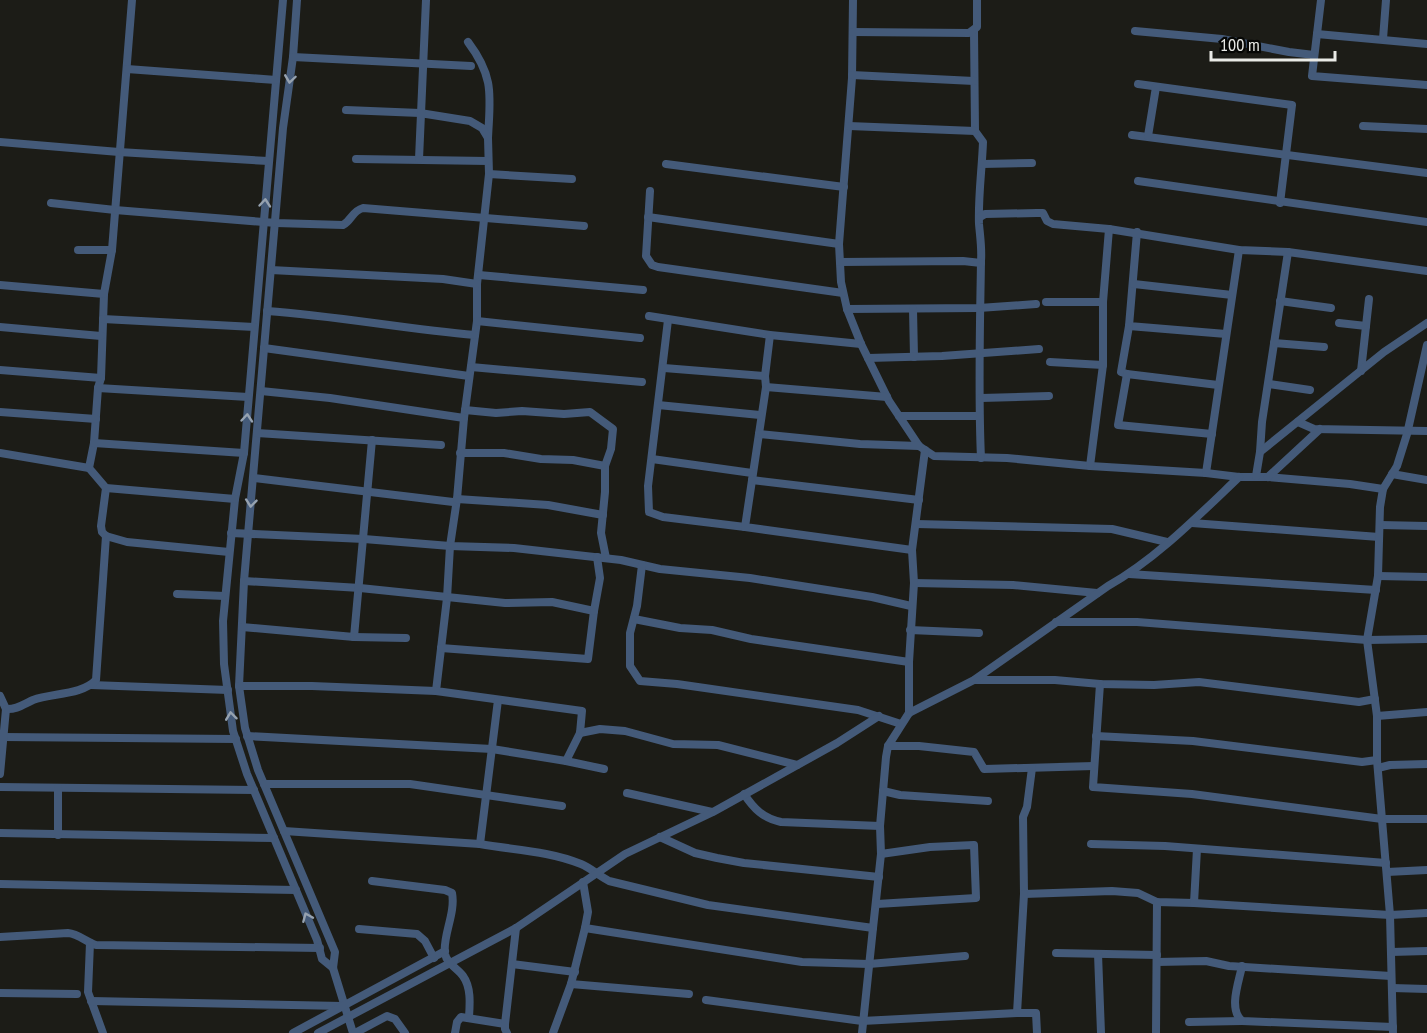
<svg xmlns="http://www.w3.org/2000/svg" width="1427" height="1033" font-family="'PT Sans Narrow',sans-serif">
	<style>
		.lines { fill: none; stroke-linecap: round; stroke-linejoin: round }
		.minor { stroke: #445a79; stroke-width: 8 }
		.oneway { stroke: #96a2b0 }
	</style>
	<rect width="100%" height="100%" fill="#1c1c17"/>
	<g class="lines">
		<!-- minor -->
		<g class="minor">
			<path d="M132 0 112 250 104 294 101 378 98 388 94 443 89 468 106 488 101 526 102 532 106 536 127 542 229 552"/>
			<path d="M283 0 244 453 235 499 223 621 224 664 233 731 247 774 317 940 322 959 333 968"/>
			<path d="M297 0 293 57 283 128 244 581 239 686 245 728 258 770 335 952 333 968 353 1033"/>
			<path d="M853 0 852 78 839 244 841 282 847 309 861 344 889 401 919 446 934 456 1007 458 1090 466 1206 473 1239 477H1268L1350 484 1383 489"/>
			<path d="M1321 0 1312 76 1427 85"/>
			<path d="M974 31 975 131 983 142C982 169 978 197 979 224 980 236 982 248 981 261 980 326 978 392 981 458"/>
			<path d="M1135 31 1222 39 1289 52 1314 55"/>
			<path d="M853 32 969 33 977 27V0"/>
			<path d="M1317 34 1427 44"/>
			<path d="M1383 39 1386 0"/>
			<path d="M468 42C495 78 490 96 488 138"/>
			<path d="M293 57 471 66"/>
			<path d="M127 69 276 80"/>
			<path d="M852 75 974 81"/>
			<path d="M1138 84 1292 105 1280 203"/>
			<path d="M346 110 420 113 470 121 482 128 488 138 489 174 477 284V321L464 418 457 499 450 546 447 598 436 691 582 711 580 733 566 761 604 769"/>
			<path d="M849 126 975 131"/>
			<path d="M1363 126 1427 129"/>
			<path d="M1132 135 1427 173"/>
			<path d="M1148 136 1156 87"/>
			<path d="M0 142 119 152 268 161"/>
			<path d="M356 159 488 161"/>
			<path d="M419 159 426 0"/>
			<path d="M666 164 844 187"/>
			<path d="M982 164 1032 163"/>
			<path d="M489 174 572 179"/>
			<path d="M1138 181 1427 222"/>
			<path d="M650 191 646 256 652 265 658 267 843 293"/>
			<path d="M51 203 115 210 276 223 343 225C352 220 352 211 363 208L584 226"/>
			<path d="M648 217 839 244"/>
			<path d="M980 217 985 214 1037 213H1043L1047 221 1053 224 1109 229"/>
			<path d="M1137 232 1129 326 1226 334"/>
			<path d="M78 250H112"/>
			<path d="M840 262 963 261 981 263"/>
			<path d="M271 270 443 279 477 284"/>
			<path d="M479 275 643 290"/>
			<path d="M1134 284 1232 295"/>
			<path d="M0 285 104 294"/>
			<path d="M1280 301 1331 308"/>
			<path d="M1046 302H1103"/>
			<path d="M847 309 979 308 1036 304"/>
			<path d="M913 309 914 357"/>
			<path d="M267 311C337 316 405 329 475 335"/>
			<path d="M649 316 770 335 861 344"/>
			<path d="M103 319 254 327"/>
			<path d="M668 320 648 486 649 512 663 517 745 527"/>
			<path d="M477 321 640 338"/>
			<path d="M1339 323 1366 326"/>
			<path d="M0 327 101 336"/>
			<path d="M770 335 765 376 766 387 745 527 912 550"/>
			<path d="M1274 343 1324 347"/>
			<path d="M264 348 469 376"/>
			<path d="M868 358 942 356 1039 349"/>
			<path d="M1050 362 1103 365"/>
			<path d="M471 367 642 382"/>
			<path d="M664 368 765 376"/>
			<path d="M0 370 101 378"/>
			<path d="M1361 371 1369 299"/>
			<path d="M1127 374 1121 372 1129 326"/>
			<path d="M1269 384 1310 390"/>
			<path d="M766 387 887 397"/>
			<path d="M98 388 248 397"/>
			<path d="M261 391 330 398 464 418"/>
			<path d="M981 398 1049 396"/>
			<path d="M658 405 760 415"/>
			<path d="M465 410 496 413 522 411 564 414 590 412 613 429 611 449 605 466"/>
			<path d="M0 412 96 419"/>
			<path d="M899 416H979"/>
			<path d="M1298 422 1314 429 1427 431"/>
			<path d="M257 433 441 445"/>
			<path d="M759 434 860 444 919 446"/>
			<path d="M1212 434 1118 425 1127 374 1218 385"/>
			<path d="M94 443 244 453"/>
			<path d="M1260 452 1262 422 1288 252"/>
			<path d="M0 453 89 468"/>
			<path d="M460 453H504L541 459 573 460 605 466V492L601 533 606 558"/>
			<path d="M652 459 752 473"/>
			<path d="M1090 466 1103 365V302L1109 229 1239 250 1288 252 1427 271"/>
			<path d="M1206 473 1239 250"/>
			<path d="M1392 474 1427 480"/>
			<path d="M1256 476 1260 452 1384 352 1427 323"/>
			<path d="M1268 477 1320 429"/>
			<path d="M254 478 453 502"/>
			<path d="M752 480 919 500"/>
			<path d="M106 488 235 499"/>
			<path d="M457 499 548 505 603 515"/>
			<path d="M1192 523 1379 537"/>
			<path d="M916 524 1112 529 1167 542"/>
			<path d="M1380 525 1427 526"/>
			<path d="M231 533 364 539 450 546 514 548 621 560 660 569 750 578 872 597 911 606"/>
			<path d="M642 565 637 606 630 633V666L640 681 677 684 823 705 858 710 901 724"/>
			<path d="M1129 574 1376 590"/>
			<path d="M1378 576 1427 577"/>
			<path d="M244 581 360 588 505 603 552 602 594 611 588 659 441 648"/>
			<path d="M914 583 1013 585 1097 593"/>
			<path d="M177 594 225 596"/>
			<path d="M594 611 600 578 597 557"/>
			<path d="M634 619 680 628 712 630 751 639 909 662"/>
			<path d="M1056 622H1137L1367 640 1427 639"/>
			<path d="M242 627 354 637 372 440"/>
			<path d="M910 630 979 633"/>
			<path d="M354 637 406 638"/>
			<path d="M975 680H1055L1100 684 1154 685 1199 682 1359 702 1375 699"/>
			<path d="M1100 684 1093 787 1192 794 1382 819H1427"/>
			<path d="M91 685 228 690"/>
			<path d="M239 686H312L436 691"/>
			<path d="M0 696 6 709C16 710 24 704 33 700 52 693 82 695 96 680L106 536"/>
			<path d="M498 700 480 844C514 850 549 851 581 864 591 868 599 876 609 881L708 905 873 928 881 854 880 826 886 757 888 746 909 713 974 680 1108 586C1156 559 1199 515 1239 477"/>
			<path d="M909 713V662L914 583 912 550 925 450"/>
			<path d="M1377 716 1427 712"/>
			<path d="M580 733 600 729 625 731 673 744 718 745 797 765"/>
			<path d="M247 736 492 749 566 761"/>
			<path d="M1096 736 1193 741 1362 762 1377 760"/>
			<path d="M3 737 236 739"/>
			<path d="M888 746H919L974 752 984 769 1094 766"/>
			<path d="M1032 768 1027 807 1023 817 1024 894 1112 891 1138 893 1157 902 1194 903 1197 849"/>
			<path d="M1378 768 1390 765 1427 764"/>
			<path d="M0 774 6 709"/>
			<path d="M264 784H410L562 806"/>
			<path d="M0 787 254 790"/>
			<path d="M883 791 900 795 988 801"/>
			<path d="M627 793 712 812"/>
			<path d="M744 794C754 809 763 818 781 822L880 826"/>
			<path d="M284 831 480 844"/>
			<path d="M0 833 274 838"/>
			<path d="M58 835V788"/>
			<path d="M660 837 695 853 717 858 744 863 879 877"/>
			<path d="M1091 844 1165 846 1386 863"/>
			<path d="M1387 872 1427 870"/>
			<path d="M372 881 445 890 452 893C456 913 442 937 445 954 447 964 457 968 463 976 471 987 470 1003 469 1017"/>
			<path d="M0 884 296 890"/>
			<path d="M1194 903 1390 915 1427 913"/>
			<path d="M877 904 976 898 974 845 930 847 881 854"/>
			<path d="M585 928 802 962 869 964 965 956"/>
			<path d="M359 929 417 934 425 941 434 958"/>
			<path d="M0 937 68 933C79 934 86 942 96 945L320 948"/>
			<path d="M90 943 88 992 103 1033"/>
			<path d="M1391 952 1427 951"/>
			<path d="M1056 953 1157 955"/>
			<path d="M1098 954 1101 1033"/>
			<path d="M1157 962 1206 961 1229 966 1391 976"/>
			<path d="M512 964 575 972"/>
			<path d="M1242 966C1239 982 1228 1009 1242 1021L1393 1027"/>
			<path d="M571 984 689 994"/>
			<path d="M1392 988 1427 989"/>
			<path d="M0 993 77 994"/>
			<path d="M706 1000 862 1021 1017 1013 1024 894"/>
			<path d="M91 1001 343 1006"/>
			<path d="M1017 1013H1036L1037 1033"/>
			<path d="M1189 1022 1242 1021"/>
			<path d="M293 1033 445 951"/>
			<path d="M318 1033 516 928 625 854 713 812 837 743 879 716"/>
			<path d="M355 1033 387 1016 395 1019 405 1033"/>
			<path d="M455 1033 457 1022 461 1017 505 1024"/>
			<path d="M507 1033 505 1029V1024L516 928"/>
			<path d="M553 1033 571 984 585 928 588 912 583 882"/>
			<path d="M862 1033 873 928"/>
			<path d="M1156 1033 1157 902"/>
			<path d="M1393 1033 1390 915 1377 760V716L1367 640 1378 576 1380 507 1383 489 1397 466 1407 434 1427 345"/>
		</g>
	</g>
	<!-- one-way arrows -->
	<defs><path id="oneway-chevron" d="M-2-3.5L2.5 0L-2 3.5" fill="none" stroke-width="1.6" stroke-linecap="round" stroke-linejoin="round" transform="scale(1.5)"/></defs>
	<g class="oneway">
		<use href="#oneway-chevron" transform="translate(290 79) rotate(98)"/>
		<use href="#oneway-chevron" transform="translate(265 203) rotate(-85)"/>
		<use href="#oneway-chevron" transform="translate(247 418) rotate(-85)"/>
		<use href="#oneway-chevron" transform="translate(251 503) rotate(96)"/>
		<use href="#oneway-chevron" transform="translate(231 716) rotate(-97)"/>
		<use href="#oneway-chevron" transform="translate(307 917) rotate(-113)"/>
	</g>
	<!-- scale -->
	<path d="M1211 51v9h124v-9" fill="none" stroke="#e9eae6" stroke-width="3"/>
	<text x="1220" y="51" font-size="18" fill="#e9eae6" stroke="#060705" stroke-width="4.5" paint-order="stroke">100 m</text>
</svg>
